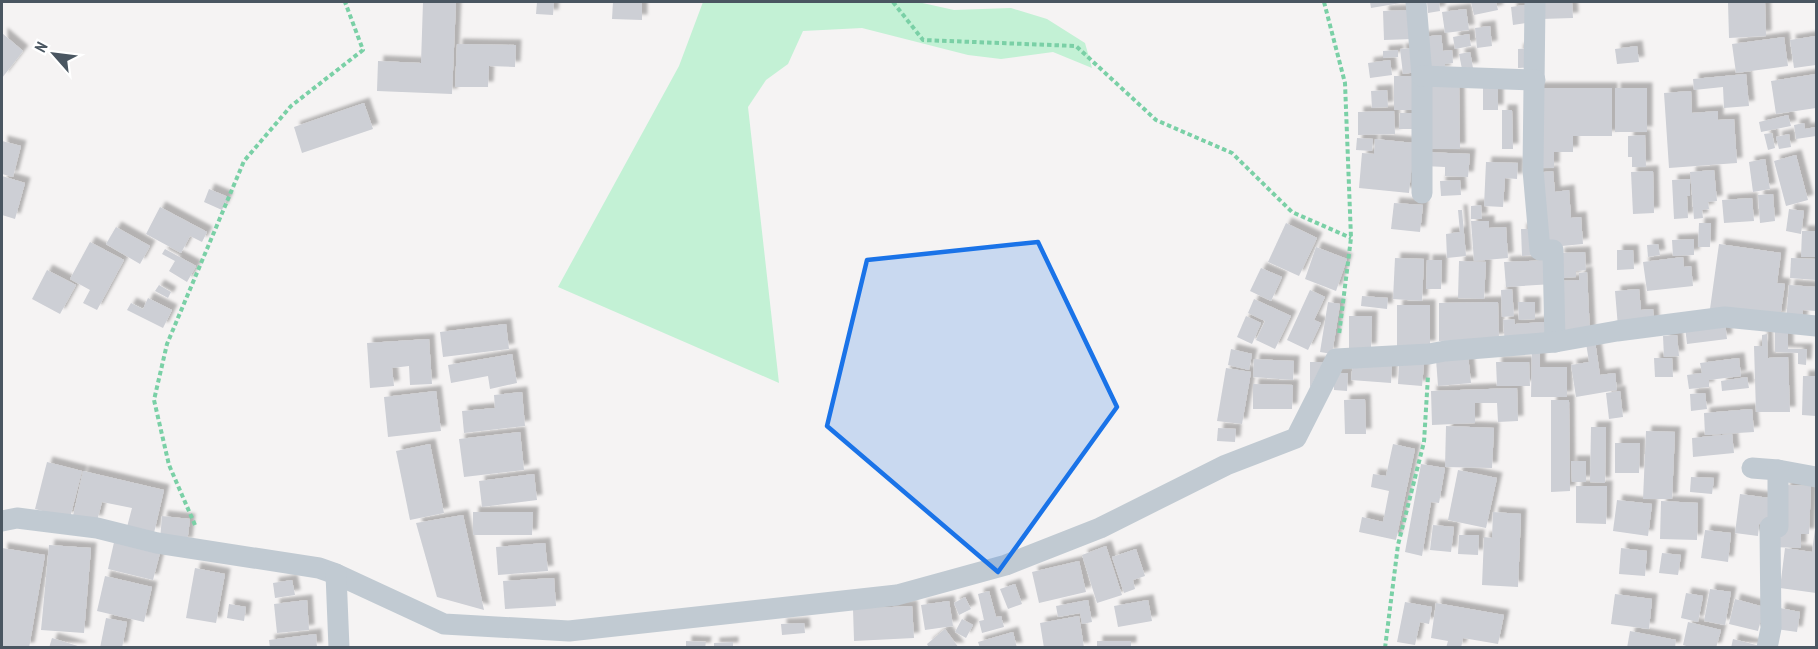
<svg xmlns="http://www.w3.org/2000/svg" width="1818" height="649" font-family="'PT Sans Narrow',sans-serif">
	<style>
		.green { fill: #c3f1d5 }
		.building { fill: #cdcfd5; filter: url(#shadow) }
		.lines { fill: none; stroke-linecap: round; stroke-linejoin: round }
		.path { stroke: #7ad0a6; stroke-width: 4; stroke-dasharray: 4.5 3; stroke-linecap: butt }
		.minor { stroke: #c1cad2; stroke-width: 21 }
		.marked { fill: #1a73e8; fill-opacity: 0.2; stroke: #1a73e8; stroke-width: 4.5; stroke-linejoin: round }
	</style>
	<defs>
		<filter id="shadow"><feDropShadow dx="5.5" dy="-5.5" stdDeviation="1.5" flood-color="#0004"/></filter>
	</defs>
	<rect width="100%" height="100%" fill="#f5f3f3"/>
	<!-- green -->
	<path class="green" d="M703 2H918L954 10 1011 8 1047 19 1085 43 1092 68 1053 52 1001 59 968 55 862 28 803 31 788 64 766 80 748 107 779 383 558 287 679 66Z"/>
	<!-- building -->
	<g class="building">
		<path d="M423 2H456L452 94 377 91 378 61 421 63Z"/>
		<path d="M537 2H554L553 15 536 14Z"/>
		<path d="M613 2H642V20L612 19Z"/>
		<path d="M1370 2H1401V3L1371 8Z"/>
		<path d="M1427 2H1439L1440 11 1428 13Z"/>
		<path d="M1471 2H1496L1498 10 1474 15Z"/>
		<path d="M1540 2H1572L1573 18 1541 19Z"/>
		<path d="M1728 2H1765L1766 36 1729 38Z"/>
		<path d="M1525 5 1526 23 1513 25 1511 7Z"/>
		<path d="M1466 9 1469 30 1445 33 1442 12Z"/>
		<path d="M1411 10 1413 39 1384 40 1383 11Z"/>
		<path d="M1490 26 1492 46 1477 48 1475 28Z"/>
		<path d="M2 33 23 51 2 78Z"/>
		<path d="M1469 34 1471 46 1455 49 1453 37Z"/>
		<path d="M1441 35 1443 51 1452 50 1453 63 1445 64V71L1425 73 1421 37Z"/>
		<path d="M1816 36V65L1794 68 1790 40Z"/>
		<path d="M1784 37 1788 66 1736 73 1732 44Z"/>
		<path d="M457 44 516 45 515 67 489 66 488 87H455Z"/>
		<path d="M1637 46 1639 62 1617 64 1615 49Z"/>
		<path d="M1414 48 1416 72 1403 74 1400 49Z"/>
		<path d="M1533 48V67L1518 68V49Z"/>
		<path d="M1398 50V57L1383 58V51Z"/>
		<path d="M1470 52 1473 68 1462 69 1459 54Z"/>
		<path d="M1390 60 1392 75 1370 78 1368 63Z"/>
		<path d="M1746 74 1749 106 1724 108 1723 87 1694 90 1693 79Z"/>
		<path d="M1816 74V108L1776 114 1771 81Z"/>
		<path d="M1394 76H1415L1414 110H1394Z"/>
		<path d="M1428 80H1459L1460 149H1428Z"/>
		<rect x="1483" y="81" width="15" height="29"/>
		<path d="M1536 88H1612V136H1573V152H1554V168H1536Z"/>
		<rect x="1615" y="88" width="32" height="44"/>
		<path d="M1387 90 1388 107 1372 108 1371 91Z"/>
		<path d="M1691 91 1692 113 1718 111V120L1734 119 1737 163 1669 168 1664 93Z"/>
		<path d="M364 103 373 129 302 153 294 127Z"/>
		<path d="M1502 110H1512L1513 149H1502Z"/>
		<path d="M1394 111 1395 134 1358 135V112Z"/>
		<path d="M1400 113H1419V129H1399Z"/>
		<path d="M1788 115 1791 126 1761 132 1759 122Z"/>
		<path d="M1804 123 1805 129 1816 127V136L1796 139 1794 125Z"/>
		<path d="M1772 133 1775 148 1768 150 1764 134Z"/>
		<path d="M1789 134 1791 147 1779 149 1776 137Z"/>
		<path d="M1645 135 1646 167H1632V157H1628V136Z"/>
		<path d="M1357 138 1373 139 1372 151 1356 150Z"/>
		<path d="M1375 139 1414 143 1409 193 1359 188 1362 153 1374 154Z"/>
		<path d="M2 141 21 146 13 177 2 174Z"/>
		<path d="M1425 152 1470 154 1468 177 1445 176V167L1424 166Z"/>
		<path d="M1796 155 1808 200 1786 206 1774 161Z"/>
		<path d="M1765 159 1770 189 1753 192 1749 162Z"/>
		<path d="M1486 162 1518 163 1517 179 1505 178 1503 207 1484 206Z"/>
		<path d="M1714 170 1717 201 1708 202 1709 209 1702 210 1703 218 1694 219 1690 172Z"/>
		<path d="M1553 171 1555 192 1569 190 1571 218 1581 217 1583 244 1541 248 1535 173Z"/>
		<path d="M1653 171 1654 213 1633 214 1631 172Z"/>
		<path d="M2 176 25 183 15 219 2 215Z"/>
		<path d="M1690 179V196H1687L1688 218 1674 219 1672 180Z"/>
		<path d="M1460 180 1461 195 1441 196 1440 181Z"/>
		<path d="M209 189 228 197 222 210 204 202Z"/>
		<path d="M1773 194 1775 221 1760 223 1758 195Z"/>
		<path d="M1752 198 1754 221 1724 223 1722 200Z"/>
		<path d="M1394 203 1423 205 1420 232 1391 229Z"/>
		<path d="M1481 205 1482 219H1471V206Z"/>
		<path d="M160 207 207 232 202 242 190 236 181 253 146 234Z"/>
		<path d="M1789 209 1804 211 1801 234 1786 231Z"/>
		<path d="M1458 210H1462L1466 256 1447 258 1446 234 1460 232Z"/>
		<path d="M1471 221H1489V228L1506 227 1508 258 1474 261Z"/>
		<path d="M1286 223 1317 238 1299 276 1268 262Z"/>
		<path d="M1699 223H1711L1710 247H1698Z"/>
		<path d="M116 227 150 246 140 264 106 244Z"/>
		<path d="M1521 229H1538L1539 255 1522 256Z"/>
		<path d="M1802 231H1816V257H1801Z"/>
		<path d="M1694 239V255L1673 256 1672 240Z"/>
		<path d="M90 242 124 260 97 310 83 303 90 290 70 279Z"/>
		<path d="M1658 244 1660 255 1648 257 1647 245Z"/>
		<path d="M1719 244 1781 253 1777 283 1785 284 1780 318 1710 309Z"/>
		<path d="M1316 247 1347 259 1336 291 1305 279Z"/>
		<path d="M165 249 196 266 187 282 169 271 175 261 162 254Z"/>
		<path d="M1617 250H1633L1634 269 1617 270Z"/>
		<path d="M1585 252 1586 270 1576 271V277L1560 278 1559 253Z"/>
		<path d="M1683 257 1684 267 1691 266 1693 286 1647 291 1643 262Z"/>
		<path d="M1395 258 1424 259 1422 301 1393 299Z"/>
		<path d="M1791 258 1816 259V280L1790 278Z"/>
		<path d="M1427 260H1442L1441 289H1426Z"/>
		<path d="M1551 260 1553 284 1506 287 1504 262Z"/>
		<path d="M1459 261 1486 262 1484 299 1458 298Z"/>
		<path d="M1261 268 1282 277 1271 301 1250 291Z"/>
		<path d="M47 270 76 285 60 314 32 299Z"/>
		<path d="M1587 272 1590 333 1558 334 1555 281 1579 280V273Z"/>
		<path d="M159 285 171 292 168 298 155 291Z"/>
		<path d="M1789 285 1816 287V311L1803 310 1802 322 1786 321Z"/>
		<path d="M1512 289 1514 316 1502 317 1501 290Z"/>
		<path d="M1639 289 1641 310 1653 309 1654 323 1618 327 1615 291Z"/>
		<path d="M1310 290 1325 297 1314 320 1321 323 1308 350 1287 340Z"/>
		<path d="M1362 296 1388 298 1387 309 1361 306Z"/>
		<path d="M148 298 172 310 163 328 127 310 131 303 143 309Z"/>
		<path d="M1254 299 1291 316 1275 349 1256 340 1265 321 1248 313Z"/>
		<path d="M1328 302 1340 304 1332 354 1320 352Z"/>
		<path d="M1498 302 1499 339 1439 341V303Z"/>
		<path d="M1518 302H1535V319L1519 320Z"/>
		<rect x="1397" y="305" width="33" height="41"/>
		<path d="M1246 316 1261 323 1252 344 1237 337Z"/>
		<path d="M1349 316H1372L1371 349H1349Z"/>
		<path d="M1514 319 1515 324 1544 322 1546 341 1505 344 1503 320Z"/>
		<path d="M1725 322 1727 339 1687 344 1685 327Z"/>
		<path d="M506 324 509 349 443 357 440 332Z"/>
		<path d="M1775 331 1788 332V349H1807L1806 365 1798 364V353L1775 352Z"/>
		<path d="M1767 334 1768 358 1788 357 1790 412H1756L1754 346H1762V335Z"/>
		<path d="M1677 335 1679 356 1664 357 1663 336Z"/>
		<path d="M429 339 432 384 410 385 409 366 392 368 394 386 370 388 367 343Z"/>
		<path d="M1595 341 1600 375 1615 373 1617 390 1576 397 1571 365 1589 362 1586 343Z"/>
		<path d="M1532 346H1540V367H1567V397H1531Z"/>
		<path d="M1231 349 1252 354 1249 370 1228 365Z"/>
		<path d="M512 354 517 383 490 389 488 376 451 383 448 365Z"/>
		<path d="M1468 355 1471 383 1438 386 1436 359Z"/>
		<path d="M1654 358H1672L1673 377H1655Z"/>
		<path d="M1739 358 1741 376 1709 380V387L1689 389 1687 375 1702 373 1700 363Z"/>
		<path d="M1254 359 1294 361 1293 380 1253 377Z"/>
		<path d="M1310 362H1323L1310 388Z"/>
		<path d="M1353 362 1392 365 1391 383 1351 380Z"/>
		<path d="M1496 362H1529L1530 386H1497Z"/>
		<path d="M1399 363 1424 364 1422 386 1398 384Z"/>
		<path d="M1226 368 1251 372 1242 424 1217 421Z"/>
		<path d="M1334 373H1348L1347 391 1334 390Z"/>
		<path d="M1803 376H1816V416L1802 415Z"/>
		<path d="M1747 377 1749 388 1722 391 1721 381Z"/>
		<path d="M1253 384 1293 385 1292 409H1253Z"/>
		<path d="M1517 388 1518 421 1498 422 1497 403H1475V423L1432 425 1431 391Z"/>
		<path d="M436 391 441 431 388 437 384 397Z"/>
		<path d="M1620 391 1623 417 1609 419 1606 393Z"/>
		<path d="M522 392 525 426 464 433 462 411 495 408 494 395Z"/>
		<path d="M1705 393 1707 409 1691 411 1690 394Z"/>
		<path d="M1365 399 1366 434H1345L1344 400Z"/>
		<path d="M1551 400H1569L1570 491 1551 492Z"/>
		<path d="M1752 409 1754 432 1705 435 1704 413Z"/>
		<path d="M1446 426 1494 428 1492 468 1445 467Z"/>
		<path d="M1591 427H1606L1605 483 1590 482Z"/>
		<path d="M1218 428 1236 429 1235 442 1217 441Z"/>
		<path d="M1646 431 1675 432 1672 499H1643Z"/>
		<path d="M520 432 524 470 464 477 459 439Z"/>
		<path d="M1732 434 1734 453 1693 457 1692 438Z"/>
		<path d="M1615 443H1640L1639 473H1615Z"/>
		<path d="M430 444 444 513 410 520 396 451Z"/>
		<path d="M1393 444 1415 449 1396 540 1359 532 1362 517 1383 522 1389 491 1371 487 1373 474 1386 476Z"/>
		<path d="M1571 461H1586V482H1572Z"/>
		<path d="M47 462 82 471 70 518 35 509Z"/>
		<path d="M1421 464 1445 468 1439 503 1431 502 1422 556 1405 552Z"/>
		<path d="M1458 470 1497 478 1486 528 1448 520Z"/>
		<path d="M83 471 164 490 154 533 127 527 132 508 102 502 97 521 73 516Z"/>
		<path d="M534 474 537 500 482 507 479 481Z"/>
		<path d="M1691 477 1714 478 1712 494 1690 492Z"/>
		<path d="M1786 485 1811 486 1809 534H1801V548L1771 547Z"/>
		<path d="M1576 486H1607L1606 524 1576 523Z"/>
		<path d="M1740 494 1777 499 1773 525 1759 524 1758 536 1735 533Z"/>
		<path d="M1617 500 1652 504 1648 536 1613 531Z"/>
		<path d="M1661 501 1698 503 1697 540 1660 539Z"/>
		<path d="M473 512H533L532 535H473Z"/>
		<path d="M1493 512 1521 514 1518 587 1482 585 1484 537 1492 538Z"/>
		<path d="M463 515 484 610 437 597 416 523Z"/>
		<path d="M162 516 190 519 187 543 160 540Z"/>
		<path d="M1433 525 1454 527 1451 552 1430 550Z"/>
		<path d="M1815 529 1816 593 1780 588 1785 548 1812 552Z"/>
		<path d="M1705 530 1731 533 1728 562 1701 558Z"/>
		<path d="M1459 535H1479L1478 555 1458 554Z"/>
		<path d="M115 538 161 549 153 580 108 569Z"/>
		<path d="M545 543 548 571 498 575 496 547Z"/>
		<path d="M49 545 91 548 84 633 41 630Z"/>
		<path d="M1106 546 1122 595 1097 603 1082 555Z"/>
		<path d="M2 548 45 555 29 648H2Z"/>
		<path d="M1621 548 1647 551 1645 576 1619 574Z"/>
		<path d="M1136 549 1145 576 1133 580 1135 589 1124 593 1112 557Z"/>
		<path d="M1662 553 1681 555 1678 575 1659 573Z"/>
		<path d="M1079 561 1086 592 1039 603 1032 572Z"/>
		<path d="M195 568 225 574 216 623 186 618Z"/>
		<path d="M105 576 152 587 144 622 97 611Z"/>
		<path d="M554 578 556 606 505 609 503 581Z"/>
		<path d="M292 580 295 595 275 598 273 583Z"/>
		<path d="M1015 584 1022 604 1008 609 1000 589Z"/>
		<path d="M1710 589 1731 592 1725 625 1704 621Z"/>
		<path d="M989 591 996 617 1001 616 1004 627 982 633 979 621 984 620 978 594Z"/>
		<path d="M1686 593 1703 596 1698 622 1681 618Z"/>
		<path d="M1615 594 1652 599 1649 629 1611 624Z"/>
		<path d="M965 597 971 609 959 615 954 603Z"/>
		<path d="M1735 599 1764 607 1758 631 1729 624Z"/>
		<path d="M307 600 309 630 277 633 274 604Z"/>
		<path d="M1088 600 1092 622 1082 624 1080 613 1058 617 1056 606Z"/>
		<path d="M1148 600 1152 621 1118 627 1114 606Z"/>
		<path d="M949 601 953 626 925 630 921 605Z"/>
		<path d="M1405 602 1432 607 1429 624 1420 622 1415 645 1397 642Z"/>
		<path d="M1436 603 1504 615 1498 644 1463 638 1461 648H1446L1448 641 1431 638Z"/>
		<path d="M229 604 246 607 244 621 227 618Z"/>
		<path d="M912 606 914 638 854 641 853 609Z"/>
		<path d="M1780 608 1800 612 1797 632 1776 629Z"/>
		<path d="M1079 616 1084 648H1044L1040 623Z"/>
		<path d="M106 618 127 622 122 648H100Z"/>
		<path d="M962 619 973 625 966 638 955 632Z"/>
		<path d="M1688 622 1721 630 1716 648H1693L1683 645Z"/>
		<path d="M804 623 805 633 782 635 781 624Z"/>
		<path d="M945 629 959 648H929L927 644Z"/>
		<path d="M1630 631 1676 640 1675 648H1627Z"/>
		<path d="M1013 632 1017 648H980L978 642Z"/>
		<path d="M316 634 317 648H270L269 640Z"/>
		<path d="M52 638 81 647V648H49Z"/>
		<path d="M1733 639 1764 647V648H1731Z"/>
		<path d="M686 641 706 642 705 648H686Z"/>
		<rect x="1097" y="641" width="34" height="7"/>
		<path d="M733 642V648H714V643Z"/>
	</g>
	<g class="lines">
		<!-- path -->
		<g class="path">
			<path d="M893 2 923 40 1076 46 1156 120 1232 153 1292 212 1351 238"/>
			<path d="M1324 2 1345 83 1351 238 1339 335"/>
			<path d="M195 525 169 465 154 400 167 344 244 161 291 106 363 50 345 2"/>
			<path d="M1385 648 1398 545 1424 442 1428 376"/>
		</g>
		<!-- minor -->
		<g class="minor">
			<path d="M1416 2 1422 76V193"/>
			<path d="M1535 2 1533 170 1540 250H1553L1555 342"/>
			<path d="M1422 76 1535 80"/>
			<path d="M1752 468 1778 470 1816 477"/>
			<path d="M2 521 17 518 97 528 157 543 319 568 336 574 444 624 569 631 897 595 1006 565 1100 528 1226 465 1296 438 1336 359 1429 354 1445 351 1555 342 1617 331 1725 317 1816 326"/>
			<path d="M336 574 339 648"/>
			<path d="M1767 648 1771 628 1770 527H1778V470"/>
		</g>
	</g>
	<!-- marked area -->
	<path class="marked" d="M1038 242 1117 407 998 572 827 426 867 260Z"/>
	<!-- border -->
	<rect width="1818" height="649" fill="none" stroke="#4a5661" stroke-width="6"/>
	<!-- north arrow -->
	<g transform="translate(54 54) rotate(298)" stroke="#ffffff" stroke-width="4.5" paint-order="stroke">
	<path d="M0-4.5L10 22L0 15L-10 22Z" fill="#4a5661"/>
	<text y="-9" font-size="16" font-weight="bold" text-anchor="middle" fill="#4a5661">N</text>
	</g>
</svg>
